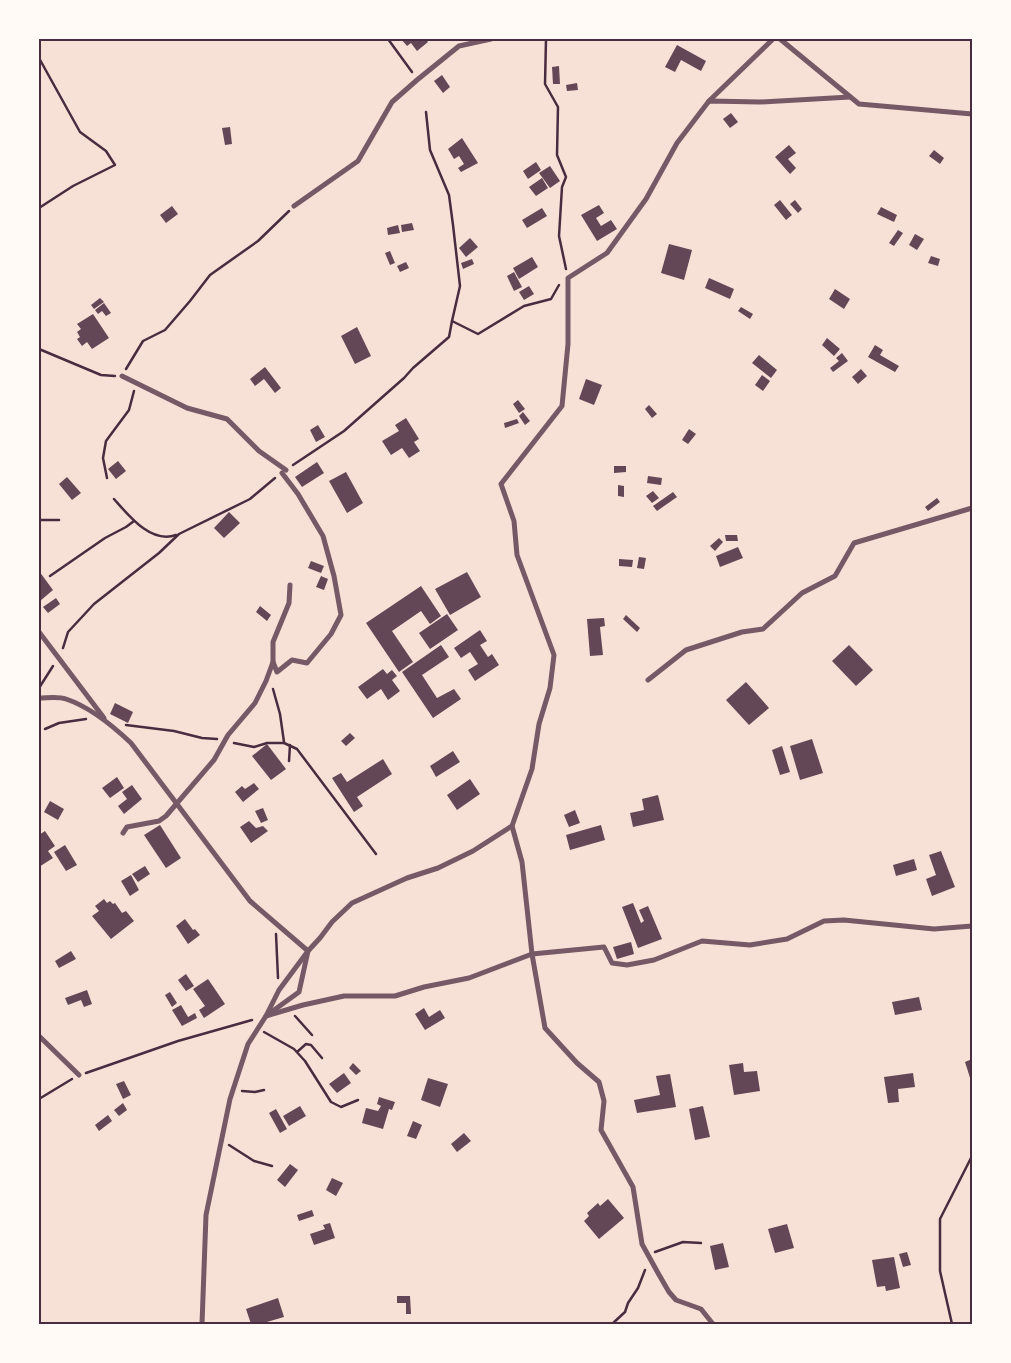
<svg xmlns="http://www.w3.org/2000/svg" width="1011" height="1363" font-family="'Golos Text',sans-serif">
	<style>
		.building { fill: #644757 }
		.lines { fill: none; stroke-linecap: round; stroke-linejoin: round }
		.path { stroke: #4a2c40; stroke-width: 2.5 }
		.minor { stroke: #755966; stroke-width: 5 }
		.neatline { fill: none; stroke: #4a2c40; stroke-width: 2 }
	</style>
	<rect width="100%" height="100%" fill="#f7e1d7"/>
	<!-- building -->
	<g class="building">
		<path d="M401 39H426L428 42 417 51 411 43 407 46Z"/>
		<path d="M677 45 706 61 701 71 681 60 675 72 665 67Z"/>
		<path d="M559 66 560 84H553L552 67Z"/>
		<path d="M442 75 450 87 443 93 434 81Z"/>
		<path d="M577 83 578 90 567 91 566 85Z"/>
		<path d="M731 113 738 122 730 128 723 119Z"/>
		<path d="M230 127 232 144 225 145 222 128Z"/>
		<path d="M462 138 478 163 461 172 458 168 464 164 459 156 454 159 448 149Z"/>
		<path d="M789 145 796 153 788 159 796 168 790 174 775 157Z"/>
		<path d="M934 150 944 158 940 164 929 156Z"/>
		<path d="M536 162 541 170 528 179 523 171Z"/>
		<path d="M550 166 560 181 550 188 539 173Z"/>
		<path d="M542 178 548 188 536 196 529 187Z"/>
		<path d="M780 200 792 215 786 220 774 205Z"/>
		<path d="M795 200 802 209 798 213 790 204Z"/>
		<path d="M599 205 604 213 596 218 601 226 611 220 617 229 597 241 581 215Z"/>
		<path d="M172 206 178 214 166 223 160 215Z"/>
		<path d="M881 207 897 215 894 222 877 214Z"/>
		<path d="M542 208 547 216 527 228 522 220Z"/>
		<path d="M412 223 414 230 402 232 401 225Z"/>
		<path d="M398 225 400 233 388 235 387 228Z"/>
		<path d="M898 230 903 233 894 246 889 243Z"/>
		<path d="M915 234 924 239 917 250 909 245Z"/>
		<path d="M470 238 478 247 466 257 459 248Z"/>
		<path d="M669 244 692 250 684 280 661 273Z"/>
		<path d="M390 251 395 263 390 265 385 253Z"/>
		<path d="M931 256 940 259 938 266 928 263Z"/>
		<path d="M532 257 538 267 519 279 513 268Z"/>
		<path d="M472 259 474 264 463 269 461 263Z"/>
		<path d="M406 262 409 268 400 272 397 266Z"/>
		<path d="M514 272 522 287 514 291 507 276Z"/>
		<path d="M709 278 734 289 730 299 705 288Z"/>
		<path d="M529 286 534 294 524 300 519 292Z"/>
		<path d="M835 289 850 299 844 309 829 299Z"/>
		<path d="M100 298 104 302 94 309 91 305Z"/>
		<path d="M104 303 111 313 106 316 102 311 98 314 95 310Z"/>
		<path d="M741 307 753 314 750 319 738 311Z"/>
		<path d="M93 314 109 338 92 349 87 342 82 346 77 339 80 337 77 332 81 329 77 324Z"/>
		<path d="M357 327 371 356 355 364 341 336Z"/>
		<path d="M827 338 840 349 834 356 822 345Z"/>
		<path d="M875 345 883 350 880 355 899 366 895 372 868 357Z"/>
		<path d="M842 353 848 361 833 372 830 368 839 361 836 358Z"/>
		<path d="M759 355 777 370 771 378 752 363Z"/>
		<path d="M265 367 281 388 275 393 264 379 255 386 250 379Z"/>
		<path d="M861 369 867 376 858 384 852 377Z"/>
		<path d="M762 375 770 381 763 391 755 385Z"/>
		<path d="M586 379 602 385 594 405 579 399Z"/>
		<path d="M518 400 525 409 519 413 513 404Z"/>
		<path d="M649 405 657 414 652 418 645 409Z"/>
		<path d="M523 412 530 421 525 425 519 416Z"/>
		<path d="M406 418 419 439 414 442 420 451 409 458 402 448 391 455 382 441 399 431 395 425Z"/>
		<path d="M517 419 519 423 505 428 504 423Z"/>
		<path d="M318 425 325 437 316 442 310 430Z"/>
		<path d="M689 429 696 434 688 444 682 440Z"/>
		<path d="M118 461 126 471 116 479 108 469Z"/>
		<path d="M317 462 324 473 302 487 295 477Z"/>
		<path d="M614 466H626V472L614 473Z"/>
		<path d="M346 472 363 503 347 513 329 481Z"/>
		<path d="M648 476 662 478 661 485 647 483Z"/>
		<path d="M67 477 81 493 72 500 59 484Z"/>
		<path d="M618 485 624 486V497L618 496Z"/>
		<path d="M653 491 659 498 652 503 646 496Z"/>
		<path d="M673 492 677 497 657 511 653 506Z"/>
		<path d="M937 498 940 502 928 511 925 507Z"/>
		<path d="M229 512 240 523 224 538 214 528Z"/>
		<path d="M725 535H737L738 541H726Z"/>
		<path d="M719 538 723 542 715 551 710 546Z"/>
		<path d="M738 547 743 558 720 567 716 556Z"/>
		<path d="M639 557 646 558 644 569 637 568Z"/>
		<path d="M619 559 633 560 632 567 619 566Z"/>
		<path d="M311 561 324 566 321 573 308 568Z"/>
		<path d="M39 571 53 590 40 601 39 599Z"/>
		<path d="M467 572 481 597 450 615 435 589Z"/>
		<path d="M321 576 328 579 324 590 316 587Z"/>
		<path d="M421 586 441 616 430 624 421 611 392 631 413 662 399 672 366 623Z"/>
		<path d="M56 598 60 604 48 613 43 607Z"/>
		<path d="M260 606 271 615 267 621 256 612Z"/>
		<path d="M447 614 458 630 430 649 419 633Z"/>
		<path d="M626 615 640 628 637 632 623 619Z"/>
		<path d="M604 618 605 626 600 627 603 655 590 656 587 619Z"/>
		<path d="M480 630 487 641 480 645 488 657 492 654 499 665 475 681 468 670 478 664 470 652 461 658 454 648Z"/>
		<path d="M441 645 449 657 422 675 437 698 454 689 461 699 433 718 402 672Z"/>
		<path d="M849 645 873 670 856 686 832 661Z"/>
		<path d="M383 669 387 674 392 670 397 676 392 680 400 691 388 700 381 689 367 699 358 687Z"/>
		<path d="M746 682 769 708 749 725 726 700Z"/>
		<path d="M115 703 133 712 128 723 110 714Z"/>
		<path d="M350 733 355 738 346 746 341 741Z"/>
		<path d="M812 739 823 773 800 780 790 746Z"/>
		<path d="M267 744 286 769 271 780 252 756Z"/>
		<path d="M782 746 790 772 780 775 772 750Z"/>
		<path d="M453 751 460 762 436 777 430 766Z"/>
		<path d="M383 759 392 774 357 797 363 806 354 812 332 778 341 773 347 782Z"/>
		<path d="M117 777 124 788 110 798 102 788Z"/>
		<path d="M470 779 480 794 457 810 447 795Z"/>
		<path d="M254 783 259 789 243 802 235 792 242 786 245 789Z"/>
		<path d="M132 785 142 799 124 814 118 806 127 799 122 792Z"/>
		<path d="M658 795 664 820 633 827 630 813 644 810 642 799Z"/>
		<path d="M50 801 64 809 58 820 44 812Z"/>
		<path d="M263 808 268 820 261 823 255 811Z"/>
		<path d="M575 810 580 823 569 827 564 815Z"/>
		<path d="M249 821 256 828 263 826 268 831 251 843 240 827Z"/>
		<path d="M160 825 181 858 166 868 144 835Z"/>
		<path d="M601 825 605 840 570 850 566 835Z"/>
		<path d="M45 831 55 846 48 851 53 858 39 867V835Z"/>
		<path d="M65 845 77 865 66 871 54 852Z"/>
		<path d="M941 851 955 887 932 896 926 879 936 875 929 855Z"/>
		<path d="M914 859 917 870 896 876 893 865Z"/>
		<path d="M145 866 150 874 138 882 132 874Z"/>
		<path d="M131 875 139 890 130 896 121 881Z"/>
		<path d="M104 899 107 903 110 901 113 904 115 903 122 913 126 911 134 921 111 939 92 916 99 911 95 906Z"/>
		<path d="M633 903 641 923 644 921 639 910 648 906 662 939 638 948 622 907Z"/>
		<path d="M185 919 193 930 195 929 200 935 188 944 176 926Z"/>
		<path d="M631 942 634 954 617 959 613 947Z"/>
		<path d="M71 951 76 959 59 968 55 961Z"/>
		<path d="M186 974 194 986 186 991 178 980Z"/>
		<path d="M208 979 225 1004 204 1018 199 1010 205 1006 193 989Z"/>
		<path d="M87 990 92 1004 84 1007 81 1000 68 1005 65 998Z"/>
		<path d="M170 992 177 1003 172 1007 165 995Z"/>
		<path d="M919 997 922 1010 895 1015 892 1002Z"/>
		<path d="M181 1005 188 1017 195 1013 197 1018 182 1026 172 1010Z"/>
		<path d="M424 1008 429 1017 440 1010 445 1018 425 1030 415 1014Z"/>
		<path d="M972 1059V1084L965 1062Z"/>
		<path d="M353 1063 361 1071 356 1075 349 1068Z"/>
		<path d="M743 1063 744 1072 757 1071 760 1091 734 1095 729 1065Z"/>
		<path d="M344 1073 351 1083 337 1093 329 1084Z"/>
		<path d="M913 1073 915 1087 898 1089 899 1102 888 1103 884 1077Z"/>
		<path d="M670 1074 676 1107 637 1113 634 1100 660 1095 656 1076Z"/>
		<path d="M428 1078 448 1084 440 1107 421 1100Z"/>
		<path d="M124 1081 131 1095 123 1099 116 1084Z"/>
		<path d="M379 1097 395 1102 392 1110 389 1109 383 1129 362 1123 366 1108 378 1111 381 1106 377 1104Z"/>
		<path d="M123 1103 127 1110 119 1116 114 1110Z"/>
		<path d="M300 1106 306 1116 289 1126 283 1116Z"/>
		<path d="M703 1106 710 1137 695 1140 689 1109Z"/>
		<path d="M276 1109 287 1129 280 1133 269 1113Z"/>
		<path d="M108 1115 112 1121 99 1131 95 1125Z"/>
		<path d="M413 1121 422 1125 416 1139 407 1136Z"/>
		<path d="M464 1133 471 1141 457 1152 451 1144Z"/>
		<path d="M290 1164 298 1170 285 1187 277 1180Z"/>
		<path d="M332 1178 343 1183 336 1196 326 1190Z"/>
		<path d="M608 1199 624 1218 599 1239 584 1221 589 1216 587 1213 598 1203 600 1206Z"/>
		<path d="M312 1210 314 1216 299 1221 297 1215Z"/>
		<path d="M330 1223 335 1238 314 1245 310 1234 325 1229 323 1225Z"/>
		<path d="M787 1224 794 1248 775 1253 768 1229Z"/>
		<path d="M723 1243 729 1267 715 1270 710 1246Z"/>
		<path d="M907 1252 911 1265 903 1267 899 1254Z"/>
		<path d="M894 1257 900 1288 886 1291 885 1286 877 1287 872 1260Z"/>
		<path d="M397 1296H410L411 1314H406V1303H397Z"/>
		<path d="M278 1298 284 1317 260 1324H251L246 1309Z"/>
	</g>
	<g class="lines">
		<!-- path -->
		<g class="path">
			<path d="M388 39 412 72"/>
			<path d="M546 39 545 84 558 107 557 155 566 177 562 187 559 236 566 269"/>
			<path d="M39 58 80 132 106 151 115 165 73 186 39 208"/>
			<path d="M426 112 430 150 449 195 453 225 460 286 452 321 478 334 524 306 551 299 559 285"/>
			<path d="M39 349 101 375 115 376"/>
			<path d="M126 369 143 341 165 330 190 301 210 275 258 241 289 211"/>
			<path d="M293 465 344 431 404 378 413 368 449 337 452 321"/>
			<path d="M107 478 103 458 106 441 129 410 134 391"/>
			<path d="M114 499C129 516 151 544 176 535"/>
			<path d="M39 520H59"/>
			<path d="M50 576 105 538 126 527 134 521"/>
			<path d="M63 648 68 632 94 604 159 553 179 534 250 499 275 478"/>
			<path d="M39 688 53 666"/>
			<path d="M273 689 280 714 284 742"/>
			<path d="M126 725 174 731 202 738 217 739"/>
			<path d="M45 729 59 723 86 719"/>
			<path d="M234 743 254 747 267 743H284L297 749 376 854"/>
			<path d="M289 761 290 745"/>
			<path d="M276 934 278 978"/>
			<path d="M295 1016 312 1035"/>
			<path d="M264 1032 294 1049 305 1061 331 1102 341 1107 358 1100"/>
			<path d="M297 1052 306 1044 311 1045 322 1058"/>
			<path d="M86 1073 178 1041 252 1020"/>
			<path d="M242 1091 255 1092 264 1090"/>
			<path d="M39 1099 72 1079"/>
			<path d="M229 1145 254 1161 272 1166"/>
			<path d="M655 1252 683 1242 701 1243"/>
			<path d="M612 1324 625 1312 628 1303 638 1288 645 1270"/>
			<path d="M952 1324 940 1271V1219L972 1156"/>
		</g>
		<!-- minor -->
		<g class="minor">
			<path d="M780 39 859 104 972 114"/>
			<path d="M709 101 773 39"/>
			<path d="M294 206 358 161 392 102 417 80 459 46 491 39"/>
			<path d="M122 376 187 408 227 419 259 451 286 470"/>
			<path d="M39 632 104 718"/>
			<path d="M273 662V642L289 603 290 585"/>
			<path d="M648 680 686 650 742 632 763 629 802 593 835 576 854 543 972 508"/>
			<path d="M39 698C47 698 58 696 66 699 90 707 112 725 131 743L250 901 308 951 299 992 270 1013"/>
			<path d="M512 826 522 862 532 954 545 1028 577 1063 599 1082 604 1101 601 1130 633 1187 642 1244 658 1273 669 1292 676 1300 701 1309 713 1324"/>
			<path d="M123 833 127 827 159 821 166 816 214 760 228 735 255 703 266 681 273 662 277 672 292 660 307 663 331 634 341 615 334 576 323 536 298 494 282 473"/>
			<path d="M266 1016 303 1005 344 996H395L424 987 469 978 532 954 604 947 612 963 627 965 654 960 702 941 750 945 787 939 824 921 844 920 934 929 972 926"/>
			<path d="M39 1036 79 1075"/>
			<path d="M202 1324 206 1215 230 1099 248 1044 266 1016 279 990 308 951 320 938 332 922 352 903 407 878 438 868 473 851 512 826 532 769 539 724 550 688 554 655 517 555 514 521 501 484 562 406 568 344V278L607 253 646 199 677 143 709 101 760 102 850 97"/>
		</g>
	</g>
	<!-- border -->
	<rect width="1011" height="1363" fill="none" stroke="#fffaf5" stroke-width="80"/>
	<rect x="40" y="40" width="931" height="1283" class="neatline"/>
</svg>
